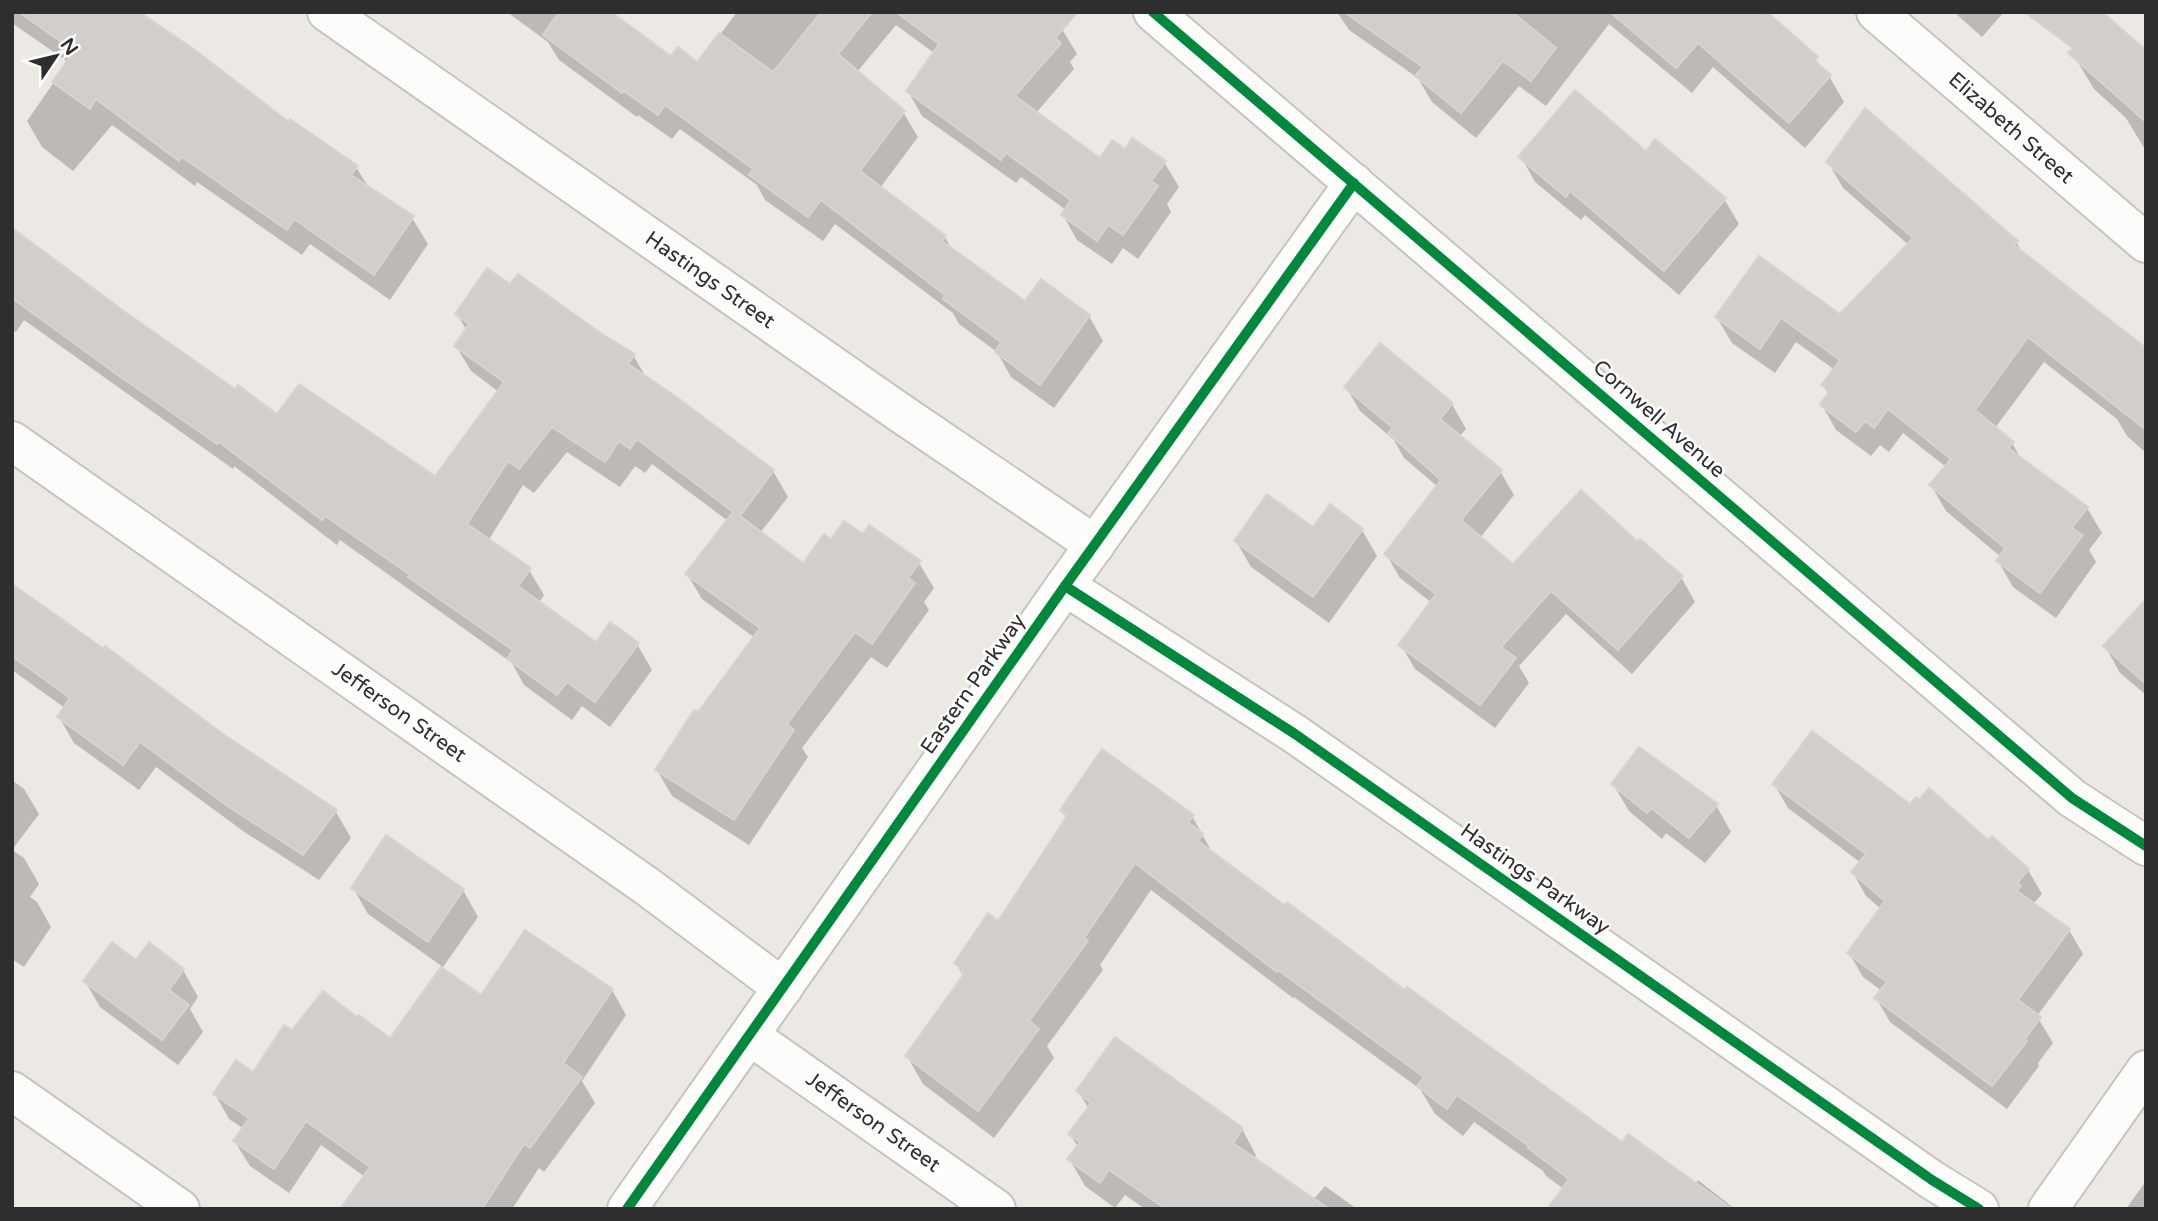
<svg xmlns="http://www.w3.org/2000/svg" width="2158" height="1221" font-family="'Varela Round',sans-serif">
	<style>
		.shadow { fill: #0003 }
		.building { fill: #d1cecb; stroke: #d7d4d0; stroke-width: 2 }
		.lines { fill: none; stroke-linecap: round; stroke-linejoin: round }
		.street-casing { stroke: #c5c4c5; stroke-width: 42 }
		.secondary-casing { stroke: #c5c4c5; stroke-width: 42 }
		.street { stroke: #fcfcfb; stroke-width: 38 }
		.secondary { stroke: #fcfcfb; stroke-width: 38 }
		.cycleway-casing { stroke: #fff; stroke-width: 15 }
		.cycleway { stroke: #00873e; stroke-width: 10 }
		.labels { text-anchor: middle; dominant-baseline: central; stroke-width: 5; stroke-linejoin: round; paint-order: stroke }
		.street-label { font-size: 21px; fill: #2e2e2e; stroke: #fff }
	</style>
	<rect width="100%" height="100%" fill="#ece8e4"/>
	<!-- shadow -->
	<g class="shadow">
		<path d="M12 12H137L289 124 356 167 369 188 412 218 428 244 390 300 310 244 302 255 197 182 195 186 112 125 73 171 42 147 27 121 68 62 12 23Z"/>
		<path d="M507 12H608L672 59 698 64 737 12H1000L1062 29 1077 54 1070 62 1074 69 1036 113 1100 160 1125 151 1164 162 1179 187 1167 204 1171 212 1138 259 1123 248 1112 264 1077 240 1063 215 1066 210 1021 177 1016 183 922 116 908 91 934 53 896 25 857 72 903 112 918 137 880 188 945 237 952 250 1026 303 1089 316 1103 341 1054 408 1011 377 997 352 959 324 953 313 835 224 823 241 765 200 757 185 680 129 672 139 638 115 637 117 559 60 548 42Z"/>
		<path d="M1337 12H1744L1829 76 1844 102 1805 148 1713 67 1692 93 1609 24 1546 106 1519 86 1476 138 1432 102 1418 78 1349 30Z"/>
		<path d="M1954 12H2004L1982 37Z"/>
		<path d="M2146 52V151L2126 118 2094 89 2076 59Z"/>
		<path d="M1647 154 1724 199 1739 224 1679 295 1585 215 1581 220 1535 182 1521 157Z"/>
		<path d="M1828 162 2016 242 2023 254 2146 351V453L2127 436 2117 419 2044 362 1995 428 2012 443 2023 462 2087 508 2102 533 2089 550 2096 562 2056 618 2013 587 1998 561 2001 557 1946 511 1931 485 1946 467 1903 433 1889 452 1880 445 1871 456 1836 430 1822 405 1829 395 1823 385 1835 370 1796 342 1775 373 1732 343 1717 318 1840 317 1909 245 1843 188Z"/>
		<path d="M12 230 127 316 235 391 277 417 435 478 499 392 471 371 456 346 467 331 457 314 511 287 633 355 647 379 773 471 788 497 760 533 804 566 832 542 863 536 919 563 934 588 924 602 929 610 887 668 871 657 802 748 808 757 749 845 672 796 657 770 755 638 702 599 687 574 728 521 652 464 645 473 635 466 620 487 567 452 534 493 523 485 488 541 529 570 544 595 539 603 596 645 637 644 652 670 610 727 582 706 572 720 524 685 512 663 340 540 337 545 234 466 233 469 24 320 16 332 12 330Z"/>
		<path d="M1346 387 1452 404 1466 429 1459 437 1500 471 1514 495 1480 538 1513 566 1637 544 1681 577 1695 602 1632 674 1566 614 1519 666 1529 683 1495 728 1415 669 1401 645 1432 603 1400 578 1386 554 1438 487 1404 458 1394 440 1360 411Z"/>
		<path d="M1314 530H1362L1377 556 1329 623 1251 567 1236 541Z"/>
		<path d="M12 585 222 735 336 812 351 838 319 880 243 831 156 767 139 790 74 743 59 717 65 708 12 670Z"/>
		<path d="M2146 601V695L2120 673 2105 646Z"/>
		<path d="M12 780 24 789 39 814 12 850Z"/>
		<path d="M1613 784 1716 805 1731 832 1705 863 1666 833 1662 839 1629 811Z"/>
		<path d="M1774 784 1910 806 1988 843 2028 870 2042 894 2033 904 2069 930 2083 954 2037 1016 2053 1043 2038 1063 2039 1066 2007 1109 1890 1022 1876 998 1882 991 1863 977 1849 953 1881 909 1866 896 1853 873 1861 863 1788 808Z"/>
		<path d="M1062 810 1192 816 1213 854 1623 1145 1695 1184 1698 1180 1735 1209H1550L1564 1189 1546 1176 1543 1171 1474 1122 1463 1136 1435 1114 1420 1089 1294 997 1293 998 1151 890 1100 965 1103 970 1047 1046 1054 1058 994 1138 923 1084 907 1056 964 977 956 963 998 923 1067 819Z"/>
		<path d="M12 850 24 858 39 884 30 897 37 902 51 927 24 967 12 959Z"/>
		<path d="M353 888 463 890 478 917 441 970 482 997 612 990 626 1015 582 1081 595 1103 544 1172 539 1168 512 1209H343L365 1177 321 1145 289 1193 250 1166 235 1142 244 1129 229 1119 215 1094 253 1074 292 1032 390 1040 443 967 368 914Z"/>
		<path d="M136 963 183 970 198 997 190 1009 203 1032 178 1065 100 1007 85 981Z"/>
		<path d="M1078 1091 1242 1129 1256 1155 1254 1159 1313 1200 1325 1186 1357 1209H1145L1125 1195 1115 1208 1085 1186 1070 1160 1078 1147 1070 1134 1089 1109Z"/>
		<path d="M2146 1181V1209H2126Z"/>
	</g>
	<!-- building -->
	<g class="building">
		<path d="M19 12H139L191 47 289 122 290 119 358 166 351 175 414 216 374 275 294 219 287 230 182 157 179 161 96 99 90 109 52 82 74 51Z"/>
		<path d="M559 12H611L671 56 678 47 697 62 719 33 773 72 821 12H872L838 54 905 111 860 171 946 236 942 241 1025 301 1041 279 1090 315 1040 385 995 352 1001 342 943 299 945 295 821 200 808 217 749 175 753 169 665 105 658 115 624 91 622 93 543 35Z"/>
		<path d="M896 12H1078L1055 38 1061 43 1015 96 1100 158 1112 140 1125 149 1132 138 1166 161 1151 181 1158 186 1123 235 1108 225 1097 241 1061 215 1071 200 1006 153 1001 160 906 91 939 44Z"/>
		<path d="M1344 12H1512L1556 48 1531 81 1503 61 1461 113 1415 76 1423 67Z"/>
		<path d="M1610 12H1767L1818 57 1815 61 1831 75 1789 123 1698 43 1676 68Z"/>
		<path d="M2024 12H2102L2146 50V122L2068 53 2073 48Z"/>
		<path d="M1575 90 1646 151 1655 139 1726 198 1664 271 1570 191 1566 197 1518 157Z"/>
		<path d="M1865 108 2018 241 2014 245 2146 348V430L2028 337 1975 410 2014 442 2008 448 2088 507 2072 528 2083 535 2040 593 1996 561 2005 548 1929 485 1951 459 1888 409 1874 428 1865 421 1856 432 1820 405 1829 391 1821 385 1840 360 1781 318 1760 349 1715 317 1759 256 1840 314 1913 238 1826 162Z"/>
		<path d="M12 228 128 314 235 389 238 385 277 414 299 384 435 476 504 382 454 346 469 324 455 314 487 268 510 284 518 274 602 334 635 354 628 364 674 395 774 470 740 516 803 563 824 534 831 539 844 521 863 534 869 525 921 561 908 578 915 583 872 644 855 632 787 724 794 730 734 820 655 770 694 710 698 712 760 628 685 574 733 512 637 439 630 449 619 441 605 462 552 427 519 469 508 461 467 524 531 568 518 586 596 642 610 622 639 643 595 702 567 682 557 695 507 659 513 650 408 577 409 574 325 516 322 520 219 442 217 444 115 373 12 298Z"/>
		<path d="M1380 343 1453 403 1440 419 1502 470 1461 520 1513 564 1581 490 1637 541 1640 539 1683 576 1618 650 1551 591 1501 647 1516 658 1480 705 1398 645 1436 594 1384 554 1441 480 1388 433 1393 428 1344 387Z"/>
		<path d="M1267 494 1313 527 1330 504 1363 529 1313 597 1234 541Z"/>
		<path d="M12 584 104 649 105 646 223 734 337 810 303 855 226 805 140 742 123 765 57 717 70 698 12 656Z"/>
		<path d="M2146 599V684L2103 646Z"/>
		<path d="M1812 731 1910 804 1916 797 1919 800 1929 788 1988 840 1992 836 2029 869 2017 883 2021 886 2017 891 2070 929 2018 1000 2041 1017 2025 1039 2027 1041 1992 1086 1874 998 1887 982 1847 953 1885 901 1851 872 1866 854 1772 784Z"/>
		<path d="M1639 747 1718 804 1689 838 1651 808 1647 813 1611 784Z"/>
		<path d="M1102 749 1194 815 1188 822 1203 834 1198 841 1284 905 1287 902 1405 990 1407 987 1622 1142 1628 1134 1732 1209H1547L1569 1179 1528 1148 1529 1146 1457 1095 1447 1109 1417 1086 1424 1077 1278 970 1277 972 1135 863 1084 938 1088 941 1029 1021 1039 1029 978 1111 905 1056 964 974 961 972 962 969 954 963 988 913 998 921 1067 816 1060 810Z"/>
		<path d="M386 835 464 889 428 942 351 888Z"/>
		<path d="M525 930 613 989 563 1063 582 1077 530 1148 524 1144 482 1209H340L370 1167 306 1121 274 1169 233 1141 249 1118 213 1094 236 1060 253 1072 284 1025 292 1030 323 991 357 1017 359 1015 390 1038 441 967 481 995Z"/>
		<path d="M112 942 136 960 149 942 184 969 169 990 189 1005 162 1040 83 981Z"/>
		<path d="M1115 1037 1243 1128 1233 1143 1329 1209H1166L1109 1170 1100 1183 1067 1159 1080 1142 1068 1134 1091 1103 1076 1091Z"/>
	</g>
	<g class="lines">
		<defs>
			<g id="street">
				<path d="M327 12 896 410 1095 545"/>
				<path d="M1876 12 2146 243"/>
				<path d="M12 441 648 887 783 988"/>
				<path d="M1065 586 1295 734 1932 1180 1979 1209"/>
				<path d="M750 1036 996 1209"/>
				<path d="M12 1091 180 1209"/>
				<path d="M2048 1209 2146 1070"/>
			</g>
			<g id="secondary">
				<path d="M1153 12 2072 798 2146 846"/>
				<path d="M627 1209 1065 586 1354 183"/>
			</g>
		</defs>
		<!-- street casing -->
		<use href="#street" class="street-casing"/>
		<!-- secondary casing -->
		<use href="#secondary" class="secondary-casing"/>
		<!-- street -->
		<use href="#street" class="street"/>
		<!-- secondary -->
		<use href="#secondary" class="secondary"/>
		<defs>
			<g id="cycleway">
				<path d="M1153 12 2072 798 2146 846"/>
				<path d="M1065 586 1295 734 1932 1180 1979 1209"/>
				<path d="M627 1209 1065 586 1354 183"/>
			</g>
		</defs>
		<!-- cycleway casing -->
		<use href="#cycleway" class="cycleway-casing"/>
		<!-- cycleway -->
		<use href="#cycleway" class="cycleway"/>
	</g>
	<g class="labels">
		<!-- street labels -->
		<g class="street-label">
			<text transform="translate(2011 128) rotate(41)">Elizabeth Street</text>
			<text transform="translate(710 280) rotate(35)">Hastings Street</text>
			<text transform="translate(1659 419) rotate(41)">Cornwell Avenue</text>
			<text transform="translate(973 684) rotate(-55)">Eastern Parkway</text>
			<text transform="translate(399 712) rotate(35)">Jefferson Street</text>
			<text transform="translate(1535 879) rotate(35)">Hastings Parkway</text>
			<text transform="translate(873 1122) rotate(35)">Jefferson Street</text>
		</g>
	</g>
	<!-- border -->
	<rect width="2158" height="1221" fill="none" stroke="#2e2e2e" stroke-width="28"/>
	<!-- north arrow -->
	<g transform="translate(56 56) rotate(55)" stroke="#ffffff" stroke-width="5" paint-order="stroke">
	<path d="M0-5L12 26L0 18L-12 26Z" fill="#2e2e2e"/>
	<text y="-10" font-size="19" font-weight="bold" text-anchor="middle" fill="#2e2e2e">N</text>
	</g>
</svg>
